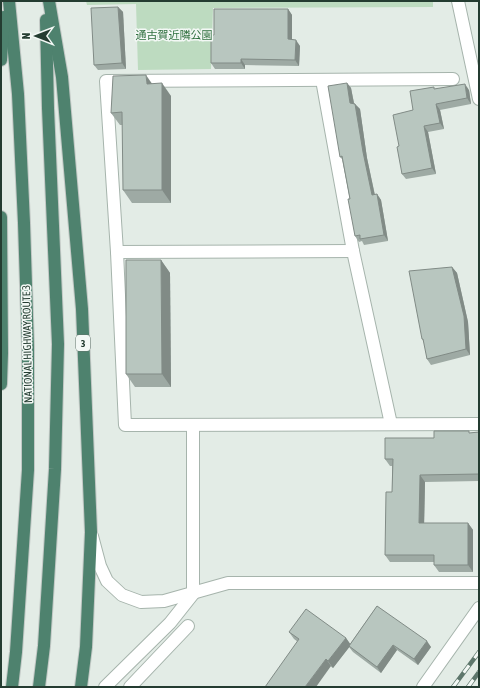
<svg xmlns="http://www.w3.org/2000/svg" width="480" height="688" font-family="'Asap Condensed','Noto Sans JP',sans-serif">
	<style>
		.green { fill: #bddbc0 }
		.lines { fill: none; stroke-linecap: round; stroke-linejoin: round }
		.minor-casing { stroke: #a6b4ac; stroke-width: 14 }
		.tertiary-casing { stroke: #a6b4ac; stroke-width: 14 }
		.trunk-casing { stroke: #c2c8c5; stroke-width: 14 }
		.minor { stroke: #fff; stroke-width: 12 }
		.tertiary { stroke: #fff; stroke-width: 12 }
		.trunk { stroke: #4e826e; stroke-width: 12 }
		.rail-casing { stroke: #5e776c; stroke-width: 4.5 }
		.rail { stroke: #f3f8f5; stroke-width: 3; stroke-dasharray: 9; stroke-linecap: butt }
		.wall { fill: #9eaaa4 }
		.shaded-wall { fill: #818b86 }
		.building { fill: #b8c6bf; stroke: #818b86 }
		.labels { text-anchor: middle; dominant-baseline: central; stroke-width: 3; stroke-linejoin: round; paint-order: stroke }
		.shield { fill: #f3f8f5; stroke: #62746c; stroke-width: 1 }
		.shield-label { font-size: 10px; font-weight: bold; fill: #243c31 }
		.park-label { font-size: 11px; fill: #30703f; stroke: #f3f8f5 }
		.street-label { font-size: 11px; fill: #243c31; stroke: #f3f8f5 }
	</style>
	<rect width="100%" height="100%" fill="#e3ece6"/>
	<!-- green -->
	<path class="green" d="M86 1H433V7L213 8 211 69 138 70 136 4 87 5Z"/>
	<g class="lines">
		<defs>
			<g id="minor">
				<path d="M453 79 106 81 117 252 125 425 479 424"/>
				<path d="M322 80 353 251 391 424"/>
				<path d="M117 252 353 251"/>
				<path d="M92 536 100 566 107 581 122 595 141 602 164 601 228 583H479"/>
				<path d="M105 687 170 623 193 594V425"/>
				<path d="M130 687 188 626"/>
				<path d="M423 687 479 608"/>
			</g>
			<path id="tertiary" d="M458 1 479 99"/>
			<g id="trunk">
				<path d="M9 1 18 94 24 223 28 347V470L16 652 12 687"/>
				<path d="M49 1 62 77 82 309 91 532 86 647 81 687"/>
				<path d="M1 60 4 17"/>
				<path d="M1 217 2 353 1 384"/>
				<path d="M39 687 44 646 55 469 58 344 48 108 46 20"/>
			</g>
		</defs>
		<!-- minor casing -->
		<use href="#minor" class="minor-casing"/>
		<!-- tertiary casing -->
		<use href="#tertiary" class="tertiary-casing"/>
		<!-- trunk casing -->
		<use href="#trunk" class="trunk-casing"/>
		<!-- minor -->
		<use href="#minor" class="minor"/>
		<!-- tertiary -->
		<use href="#tertiary" class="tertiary"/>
		<!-- trunk -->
		<use href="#trunk" class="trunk"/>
		<defs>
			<g id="rail">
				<path d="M453 687 479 652"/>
				<path d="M468 687 479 672"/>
			</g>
		</defs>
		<!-- rail casing -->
		<use href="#rail" class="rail-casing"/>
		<!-- rail -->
		<use href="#rail" class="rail"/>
	</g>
	<!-- wall -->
	<g class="wall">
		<path d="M118 7 123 12 126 69 98 70 94 65Z"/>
		<path d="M288 9 292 15V40L300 46 299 66 245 65V69H215L211 63 214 35Z"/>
		<path d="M347 83 351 88 354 103 360 109 367 158 375 195 377 194 381 200 388 241 364 245 362 241 359 242 355 236 350 199 342 159 340 157Z"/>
		<path d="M152 84 171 96V203H132L123 190V125H120L111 113Z"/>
		<path d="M435 89 469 90 471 104 440 110 444 129 428 132 436 174 406 179 402 174 399 146 413 110Z"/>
		<path d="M161 260 170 273 171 387H135L126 374Z"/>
		<path d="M452 267 457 273 468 322 470 355 431 365 427 359 424 342 422 339Z"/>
		<path d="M479 432V481L425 482 424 523H468L473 530V572H439L434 565V562H390L385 555 392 492V466H390L385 459 434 438 470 433Z"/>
		<path d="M377 606 431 647 418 665 397 650 381 673 353 652 349 647 333 668 294 639 289 632 346 638 350 644Z"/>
	</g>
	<!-- shaded-wall -->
	<g class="shaded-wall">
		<path d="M118 7 123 12 126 69 122 63Z"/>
		<path d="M288 9 292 15V45L288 39Z"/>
		<path d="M296 40 300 46 299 66 295 60Z"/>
		<path d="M241 59 245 65V69L241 63Z"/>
		<path d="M146 75 155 88 147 84Z"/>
		<path d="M162 83 171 96V203L162 190Z"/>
		<path d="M347 83 351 88 355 109 350 103Z"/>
		<path d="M465 84 469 90 471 104 467 98Z"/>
		<path d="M355 104 360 109 367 158 376 201 372 195 363 152Z"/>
		<path d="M436 104 440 110 444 129 440 123Z"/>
		<path d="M424 126 428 132 436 174 432 168Z"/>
		<path d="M377 194 381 200 388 241 384 235Z"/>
		<path d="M161 260 170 273 171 387 162 374Z"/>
		<path d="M452 267 457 273 468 322 470 355 466 349Z"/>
		<path d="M420 475 425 482 424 530 419 523Z"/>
		<path d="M468 523 473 530V572L468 565Z"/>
		<path d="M346 638 351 645 333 668 328 661Z"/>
		<path d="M427 641 431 647 418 665 414 659Z"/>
		<path d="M393 645 397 650 381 673 377 667Z"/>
		<path d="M326 659 331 666 316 687H305Z"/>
	</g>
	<!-- building -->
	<g class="building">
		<path d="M118 7 122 63 94 65 91 8Z"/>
		<path d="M214 9H288V39L296 40 295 60 241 59V63H211V35H214Z"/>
		<path d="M146 75 147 84 162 83V190H123L122 112 111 113 113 76Z"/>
		<path d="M347 83 350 103 355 104 363 152 372 195 377 194 384 235 360 239V235L355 236 348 199H350L342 156 340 157 328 86Z"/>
		<path d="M465 84 467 98 436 104 440 123 424 126 432 168 402 174 397 147 399 146 393 115 413 110 410 91 434 87V89Z"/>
		<path d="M126 260H161L162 374H126Z"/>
		<path d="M452 267 464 316 466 349 427 359 423 339H422L409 271Z"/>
		<path d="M434 431H469V433L479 432V474L420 475 419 523H468V565H434V555H385L386 492H392L393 459H385V438H434Z"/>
		<path d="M377 606 427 641 414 659 393 645 377 667 349 646Z"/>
		<path d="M306 609 346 638 328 661 326 659 305 687H265L299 639 289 632Z"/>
	</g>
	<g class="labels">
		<!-- shield labels -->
		<rect class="shield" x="76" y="335" width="14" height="16" rx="3"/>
		<g class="shield-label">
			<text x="83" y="343">3</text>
		</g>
		<!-- park labels -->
		<g class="park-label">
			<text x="174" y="35">通古賀近隣公園</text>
		</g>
		<!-- street labels -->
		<g class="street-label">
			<text transform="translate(27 344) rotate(-91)">NATIONAL HIGHWAY ROUTE 3</text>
		</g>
	</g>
	<!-- border -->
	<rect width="480" height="688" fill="none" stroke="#243c31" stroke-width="4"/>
	<!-- north arrow -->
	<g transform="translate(36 36) rotate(270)" stroke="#f3f8f5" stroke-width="3" paint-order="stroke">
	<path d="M0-3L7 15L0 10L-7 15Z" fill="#243c31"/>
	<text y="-6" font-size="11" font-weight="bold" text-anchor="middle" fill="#243c31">N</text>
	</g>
</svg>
